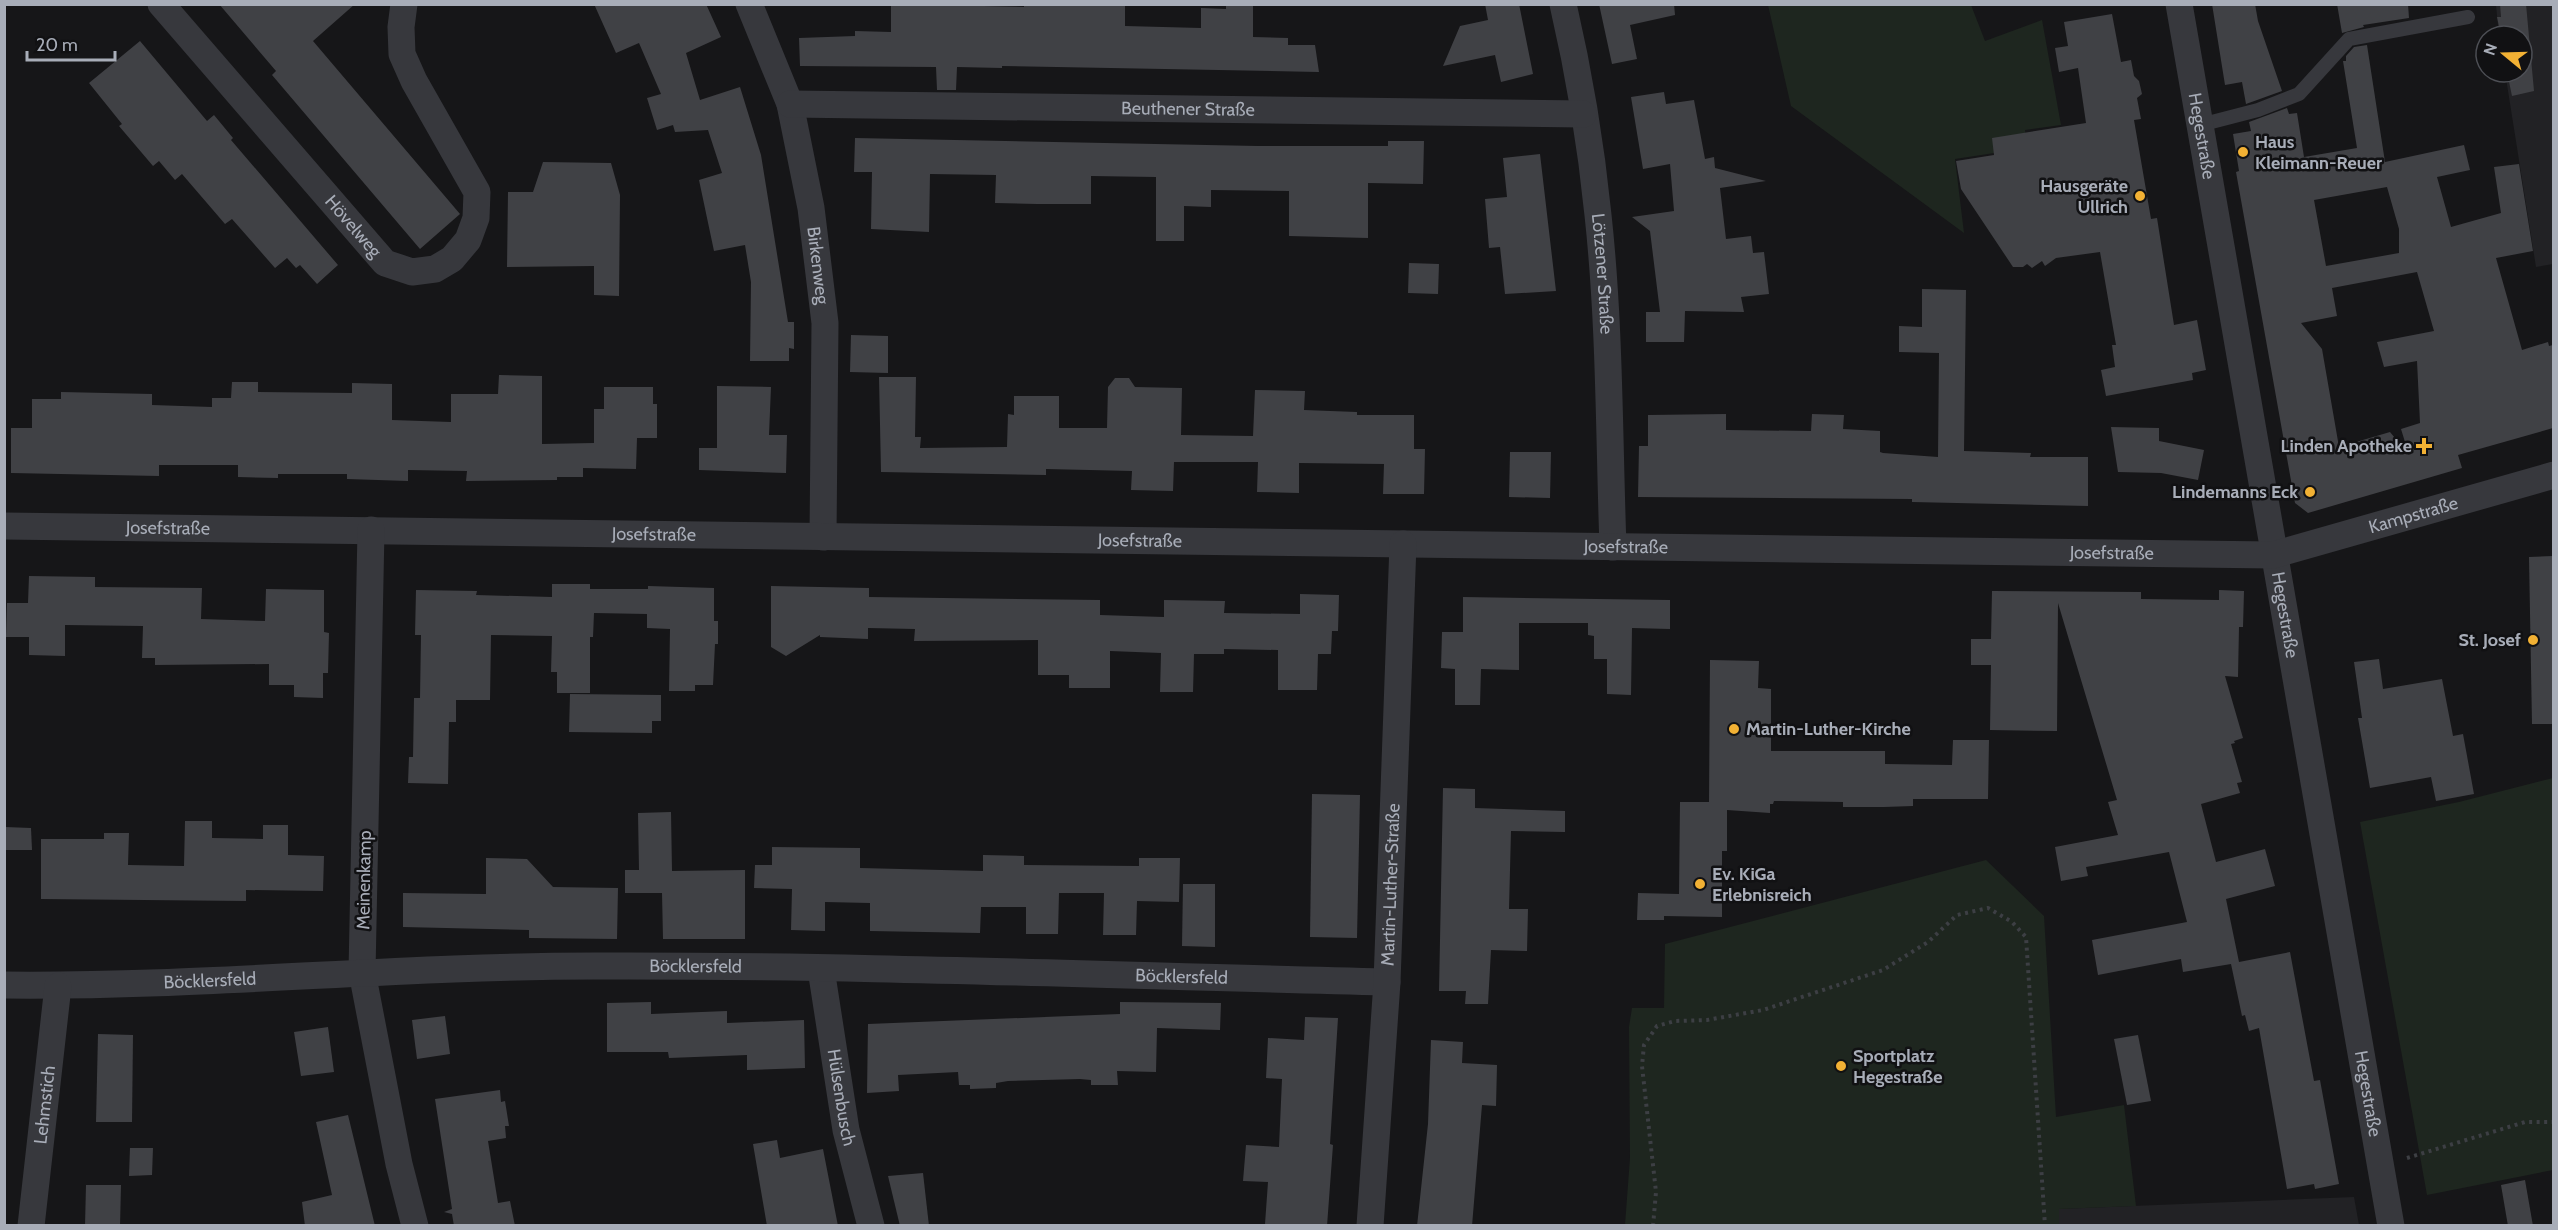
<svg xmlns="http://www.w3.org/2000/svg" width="2558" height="1230" font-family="Cabin,sans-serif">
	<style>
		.built { fill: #222225 }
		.green { fill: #1e261f }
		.building { fill: #404145; fill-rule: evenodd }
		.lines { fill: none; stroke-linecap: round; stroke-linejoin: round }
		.path { stroke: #3d3f44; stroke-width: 4; stroke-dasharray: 3 4.5; stroke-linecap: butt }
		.lane { stroke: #37383d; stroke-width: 14 }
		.street { stroke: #37383d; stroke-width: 27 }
		.poi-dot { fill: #f2b134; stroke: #111113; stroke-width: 2 }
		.labels { text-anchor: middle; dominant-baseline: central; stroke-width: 5; stroke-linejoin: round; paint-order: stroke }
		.street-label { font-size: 18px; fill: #a8adb8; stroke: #111113 }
		.poi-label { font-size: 18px; font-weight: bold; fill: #a8adb8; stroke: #111113; text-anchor: start }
	</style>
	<rect width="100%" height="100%" fill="#161618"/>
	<!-- built -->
	<g class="built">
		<path d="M2496 5H2553V264L2536 267 2505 72H2522V36H2499Z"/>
		<path d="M2354 1197 2359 1225H2059L2058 1209Z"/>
	</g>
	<!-- green -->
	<g class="green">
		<path d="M1768 5H1971L1985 41 2042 20 2061 125 2025 130 2027 148 1955 159 1964 233 1791 106Z"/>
		<path d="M2553 778V1170L2427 1195 2360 822 2459 802Z"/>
		<path d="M1986 860 2044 916 2056 1117 2124 1105 2136 1206 2059 1209V1226L1625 1225 1630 1158 1629 1027 1632 1008H1664L1665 944Z"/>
	</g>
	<!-- building -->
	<g class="building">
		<path d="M219 4H355L313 41 460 214 420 249 272 75 276 71Z"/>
		<path d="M594 4H706L721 37 686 53 700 100 740 87 761 155 788 322H794V349L789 348V361H750L751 282 745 245 714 251 699 180 722 173 708 130 675 132 673 125 657 130 647 98 661 94 639 43 616 53Z"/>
		<path d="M891 4 1024 7V4H1125V26L1201 28V8L1226 9V4H1253V37L1288 38V45H1315L1319 72 1002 66V68L957 67 956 90H937L936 67 800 66 799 38 855 36V31L891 32Z"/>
		<path d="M1485 4H1519L1533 74 1501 82 1495 55 1443 66 1460 26 1488 20Z"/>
		<path d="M1599 4H1674L1675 15 1630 25 1637 59 1612 64Z"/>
		<path d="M2212 4H2255L2258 21 2282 91 2246 104 2242 82 2225 85Z"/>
		<path d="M2337 4H2408L2409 18 2363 25 2364 27 2342 33Z"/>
		<path d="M2500 4H2526L2534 91 2512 96 2507 72H2522V36H2501L2497 17H2501Z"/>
		<path d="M2112 14 2121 62 2131 60 2134 76 2139 81 2142 94 2137 98 2141 119 2134 120 2151 219 2157 218 2174 325 2197 320 2206 370 2192 373 2193 380 2106 396 2101 370 2115 367 2112 345H2116L2100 252 2056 258 2045 266 2042 261 2032 268 2027 264 2023 267H2013L1961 189 1956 161 1994 155 1992 138 2086 123 2078 68 2059 72 2055 48 2068 46 2064 22Z"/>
		<path d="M140 41 207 121 214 115 233 138 231 140 338 265 317 284 300 265 296 268 287 258 275 268 232 219 225 224 182 174 175 180 159 161 153 166 119 126 122 124 89 83Z"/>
		<path d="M2367 45 2385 162 2464 145 2470 170 2437 177 2451 227 2501 213 2494 167 2519 164 2533 251 2496 258 2522 350 2548 342 2549 346 2553 345V428L2458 455 2462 468 2308 513 2295 503 2236 172 2239 171 2233 134 2251 131 2249 122 2287 108 2289 114 2297 113 2304 157 2357 148 2343 61H2346V56L2354 47ZM2387 187 2399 229V253L2326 266 2314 200ZM2417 272 2434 331 2377 342 2384 367 2417 361 2420 423 2401 429 2409 455 2390 432 2339 447 2322 349 2301 323 2337 316 2332 288Z"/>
		<path d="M1664 92 1666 104 1694 100 1705 159 1714 157 1715 168 1766 181 1720 188 1726 239 1751 236 1753 253 1764 252 1769 294 1741 297 1744 312 1685 311 1684 342H1646V312H1660L1650 231 1632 217 1674 211 1670 164 1643 169 1631 97Z"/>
		<path d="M855 138 1258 146H1388V141H1424L1423 184 1368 183V238L1289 236V191L1211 190V207L1184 206V241H1156V177L1091 176V204H1037L995 203 996 175 930 174 929 232 871 229 872 172H854Z"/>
		<path d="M1540 154 1556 291 1505 294 1500 247 1489 248 1485 199 1507 197 1503 158Z"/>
		<path d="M543 162 611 163 620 195 619 296 594 295V266L507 267 508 192H533Z"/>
		<path d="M1409 263 1439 264 1438 294 1408 293Z"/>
		<path d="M1922 289 1966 290 1964 451 2031 453 2030 457H2088V506L1912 502V499L1638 497 1639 446H1648V415L1726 414V430L1811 431 1812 414 1844 415 1843 429 1880 431V452L1883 453 1938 457 1939 353 1899 352V326L1922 327Z"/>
		<path d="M851 335 888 336V373L850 372Z"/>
		<path d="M499 375 542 376V444L594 443V409H604V387H653V404H657V438H637L636 469 583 468V477H557V480L466 481 467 471 408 470V481L347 479V474H278V478L238 477V465H159V476L11 473V428H32V399H61V392L152 394V405L212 407V398H231L232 382H258V392L352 393V383L392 384V420L451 422V394H498Z"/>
		<path d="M879 377H916L915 437H921L920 448 1007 447 1008 414 1014 415V396H1059V428H1107L1108 387 1115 378H1129L1135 387 1182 388 1181 435 1253 436 1255 390 1305 391 1304 410 1357 412V415H1414V449H1425L1424 494H1383L1384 464 1299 463V493L1257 492 1258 462H1174L1173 491 1131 490 1132 471 1046 469V475L881 472Z"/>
		<path d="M717 386 771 387 769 435H787L786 473 699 470V448H717Z"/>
		<path d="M2111 427 2159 428V441L2204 450 2198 480 2161 473 2118 472Z"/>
		<path d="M1510 452H1551L1550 498 1509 497Z"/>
		<path d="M2553 556V724H2532L2529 557Z"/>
		<path d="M29 576 95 577V587L202 588 201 619 265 621 266 589 324 590V632L329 633 328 673H323V698L294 697V685H269V664L155 665V658H142L143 626 65 625V656L29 655V637H6L7 603H28Z"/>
		<path d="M552 584H590V589H648V586L714 588V621H718V644H715L713 685H695V691H669L670 629 647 628V614L594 613 593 637H590V693H557V672H551L552 636 491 635 490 700H456V722H449L448 784 408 783 409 757H413L414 698H420L421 635H415L416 590 477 591 476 595 552 597Z"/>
		<path d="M771 586 869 588V597L1100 600V615L1131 616 1164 617V600L1225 601 1224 613 1300 614V594L1339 595 1338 631H1332L1331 654H1318L1317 690H1278V650L1224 649V654H1194L1193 692H1160L1161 653 1110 651V688H1069V675H1038V640L914 641 915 629 868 628V639L820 637V635L786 656 771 647Z"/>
		<path d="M2219 590 2244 591 2243 627H2239L2238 677 2225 676 2243 738 2234 741 2235 743 2231 744 2242 782 2237 783 2240 793 2201 804 2216 862 2265 849 2275 886 2226 899 2239 962 2290 952 2314 1081 2320 1080 2339 1184 2315 1189 2314 1184 2287 1189 2259 1028 2249 1031 2245 1015 2242 1016 2231 964 2183 972 2181 959 2098 975 2092 940 2187 922 2169 852 2086 867 2088 876 2061 881 2055 847 2118 835 2108 802 2117 800 2058 603 2057 731 1990 730 1991 665H1971V639H1991L1992 591 2141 592V599L2219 600Z"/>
		<path d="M1463 597 1670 600V629L1632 628 1631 695 1607 694V659H1594V636L1588 635V623H1519V670L1481 669 1480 705H1455V669L1441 668 1442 632H1463Z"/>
		<path d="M2379 659 2383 689 2442 679 2453 736 2463 734 2474 794 2436 801 2431 777 2370 788 2358 718H2362L2354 662Z"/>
		<path d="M1710 660 1759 661 1758 688 1771 689V751H1885V764L1952 765 1953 740H1989L1988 799H1913V806L1884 807H1843V802L1774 801 1773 804H1770V813L1727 810V851H1722V917L1664 916V920H1637L1638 893 1679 894 1680 802H1709Z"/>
		<path d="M570 694 661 695V721H652V733L569 732Z"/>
		<path d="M1443 788 1475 789V808L1565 811V832L1511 831 1509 909H1528L1527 951 1491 950 1488 1004H1465L1466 991H1439Z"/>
		<path d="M1312 794 1360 795 1357 938 1310 937Z"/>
		<path d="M671 812 672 871 745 870V939H663L662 893H625V870H639L638 813Z"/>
		<path d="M185 821H212V838L263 839V825H288V855L324 856 323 891 246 890V901L41 899V839H104V833H129L128 865 184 866Z"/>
		<path d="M5 827 31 828 32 850H5Z"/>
		<path d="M772 847 860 848V868L983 871V855L1024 856V865L1139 866V858H1180L1179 902 1137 901 1136 935H1103L1104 893H1059L1058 934H1026V907H981L980 933 870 931V903L825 902V931L791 930 792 889 754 888 755 865H772Z"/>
		<path d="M486 858 527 859 553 887 618 888 617 939 529 938V930L403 927V893L486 894Z"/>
		<path d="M1183 884H1215V947L1182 946Z"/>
		<path d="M651 1002V1014L727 1011V1023L804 1020 805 1068 747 1070V1055L669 1058 668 1052H607V1003Z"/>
		<path d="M1120 1002 1221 1003 1220 1030 1157 1028 1156 1072 1117 1071 1118 1085H1091V1080L1080 1079 1008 1081 996 1083V1088L970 1089V1085H959L958 1072 898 1075 899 1091 867 1093 868 1024 1120 1014Z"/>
		<path d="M445 1016 450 1054 417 1059 412 1020Z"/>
		<path d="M1305 1017 1338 1018 1330 1144 1333 1145 1327 1226 1265 1224 1268 1182 1243 1181 1246 1145 1279 1147 1282 1079 1266 1078 1268 1038 1304 1040Z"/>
		<path d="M328 1027 334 1072 301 1076 294 1032Z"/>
		<path d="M98 1034 133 1035 132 1122H96Z"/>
		<path d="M2138 1035 2151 1101 2127 1105 2114 1039Z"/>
		<path d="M1431 1040 1463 1042 1462 1063 1497 1065 1496 1106 1482 1105 1472 1226H1417L1428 1124Z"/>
		<path d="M500 1090 501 1102 505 1101 509 1126H505L506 1138 488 1141 498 1203 510 1201 515 1226H454L452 1214 444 1212 452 1209 435 1099Z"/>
		<path d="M348 1115 375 1226H305L302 1202 332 1195 316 1122Z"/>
		<path d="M777 1140 780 1158 823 1149 838 1226H767L753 1144Z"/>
		<path d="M130 1148H153L152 1175 129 1176Z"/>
		<path d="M923 1173 929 1226H900L888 1176Z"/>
		<path d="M2525 1180 2533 1226H2508L2501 1185Z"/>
		<path d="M86 1185H121L120 1226H85Z"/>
	</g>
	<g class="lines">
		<!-- path -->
		<g class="path">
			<path d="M2407 1158 2525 1122H2554"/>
			<path d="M1653 1226 1656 1192 1642 1066 1644 1045 1657 1026 1675 1021 1707 1020 1763 1010 1883 970 1928 942 1957 915 1988 908 2012 922 2026 937 2045 1226"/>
		</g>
		<!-- lane -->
		<path class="lane" d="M2200 125 2258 110 2299 94 2349 39 2468 17"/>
		<!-- street -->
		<g class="street">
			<path id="s1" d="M161 4 385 263 412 272 435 269 452 259 468 240 476 218 477 192 414 81 402 54 401 27 404 4"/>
			<path id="s2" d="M749 4 790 104 811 208 825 323 823 537"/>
			<path id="s3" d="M1563 4C1579 73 1591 145 1598 215 1610 325 1609 437 1613 547"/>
			<path id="s4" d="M2179 4 2391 1226"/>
			<path id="s5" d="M790 104 1583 114"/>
			<path id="s6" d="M4 526 2273 555 2554 475"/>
			<path d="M371 530 362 972 399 1164 415 1226"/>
			<path id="s7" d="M821 969 846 1130 871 1226"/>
			<path id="s8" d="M4 985C201 987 398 966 595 966 859 965 1123 976 1387 982"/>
			<path id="s9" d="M31 1226 58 986"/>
			<path id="s10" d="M1370 1226 1387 982 1403 544"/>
		</g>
	</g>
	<!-- markers -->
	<g class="poi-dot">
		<circle cx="2243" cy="152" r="6"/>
		<circle cx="2140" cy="196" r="6"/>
		<path d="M2421 437h6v6h6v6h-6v6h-6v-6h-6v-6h6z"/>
		<circle cx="2310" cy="492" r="6"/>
		<circle cx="2533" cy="640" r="6"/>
		<circle cx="1734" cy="729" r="6"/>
		<circle cx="1700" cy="884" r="6"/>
		<circle cx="1841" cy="1066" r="6"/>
	</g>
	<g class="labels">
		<!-- street labels -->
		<g class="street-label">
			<text stroke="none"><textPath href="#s5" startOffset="398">Beuthener Straße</textPath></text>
			<text stroke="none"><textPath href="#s4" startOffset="134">Hegestraße</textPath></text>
			<text stroke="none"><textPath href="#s1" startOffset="294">Hövelweg</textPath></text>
			<text stroke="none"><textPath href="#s2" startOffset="272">Birkenweg</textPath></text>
			<text stroke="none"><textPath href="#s3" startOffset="273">Lötzener Straße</textPath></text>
			<text stroke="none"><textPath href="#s6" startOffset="2415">Kampstraße</textPath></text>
			<text stroke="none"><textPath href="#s6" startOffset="164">Josefstraße</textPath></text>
			<text stroke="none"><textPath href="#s6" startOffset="650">Josefstraße</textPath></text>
			<text stroke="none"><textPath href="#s6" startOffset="1136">Josefstraße</textPath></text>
			<text stroke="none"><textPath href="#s6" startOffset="1622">Josefstraße</textPath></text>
			<text stroke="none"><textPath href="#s6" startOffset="2108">Josefstraße</textPath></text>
			<text stroke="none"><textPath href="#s4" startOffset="620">Hegestraße</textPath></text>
			<text transform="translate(364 880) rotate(-89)">Meinenkamp</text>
			<text stroke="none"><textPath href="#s10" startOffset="342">Martin-Luther-Straße</textPath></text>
			<text stroke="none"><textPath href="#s8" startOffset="692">Böcklersfeld</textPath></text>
			<text stroke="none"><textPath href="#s8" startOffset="1178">Böcklersfeld</textPath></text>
			<text stroke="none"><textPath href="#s8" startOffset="206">Böcklersfeld</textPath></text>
			<text stroke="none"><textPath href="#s4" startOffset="1106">Hegestraße</textPath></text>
			<text stroke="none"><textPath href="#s7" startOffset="130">Hülsenbusch</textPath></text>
			<text stroke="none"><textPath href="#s9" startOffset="122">Lehmstich</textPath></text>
		</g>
		<!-- poi labels -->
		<g class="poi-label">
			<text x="2255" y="142">Haus<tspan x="2255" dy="21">Kleimann-Reuer</tspan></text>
			<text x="2128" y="186" text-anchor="end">Hausgeräte<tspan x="2128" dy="21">Ullrich</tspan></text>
			<text x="2412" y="446" text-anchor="end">Linden Apotheke</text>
			<text x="2298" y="492" text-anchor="end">Lindemanns Eck</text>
			<text x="2521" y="640" text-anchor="end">St. Josef</text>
			<text x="1746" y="729">Martin-Luther-Kirche</text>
			<text x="1712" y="874">Ev. KiGa<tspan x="1712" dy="21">Erlebnisreich</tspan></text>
			<text x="1853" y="1056">Sportplatz<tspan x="1853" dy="21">Hegestraße</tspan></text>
		</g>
	</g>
	<!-- border -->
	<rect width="2558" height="1230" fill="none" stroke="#a8adb8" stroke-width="12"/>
	<!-- north arrow -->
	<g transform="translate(2504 54) rotate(289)"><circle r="28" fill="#111113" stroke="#4d4f55" stroke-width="1.5"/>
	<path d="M0-4.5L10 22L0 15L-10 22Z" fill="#f2b134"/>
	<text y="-9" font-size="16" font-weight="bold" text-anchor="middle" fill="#a8adb8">N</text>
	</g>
	<!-- scale -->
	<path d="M27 51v9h88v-9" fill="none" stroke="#a8adb8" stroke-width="3"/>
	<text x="36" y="51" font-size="18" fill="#a8adb8" stroke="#111113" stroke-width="4.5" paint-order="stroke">20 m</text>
</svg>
